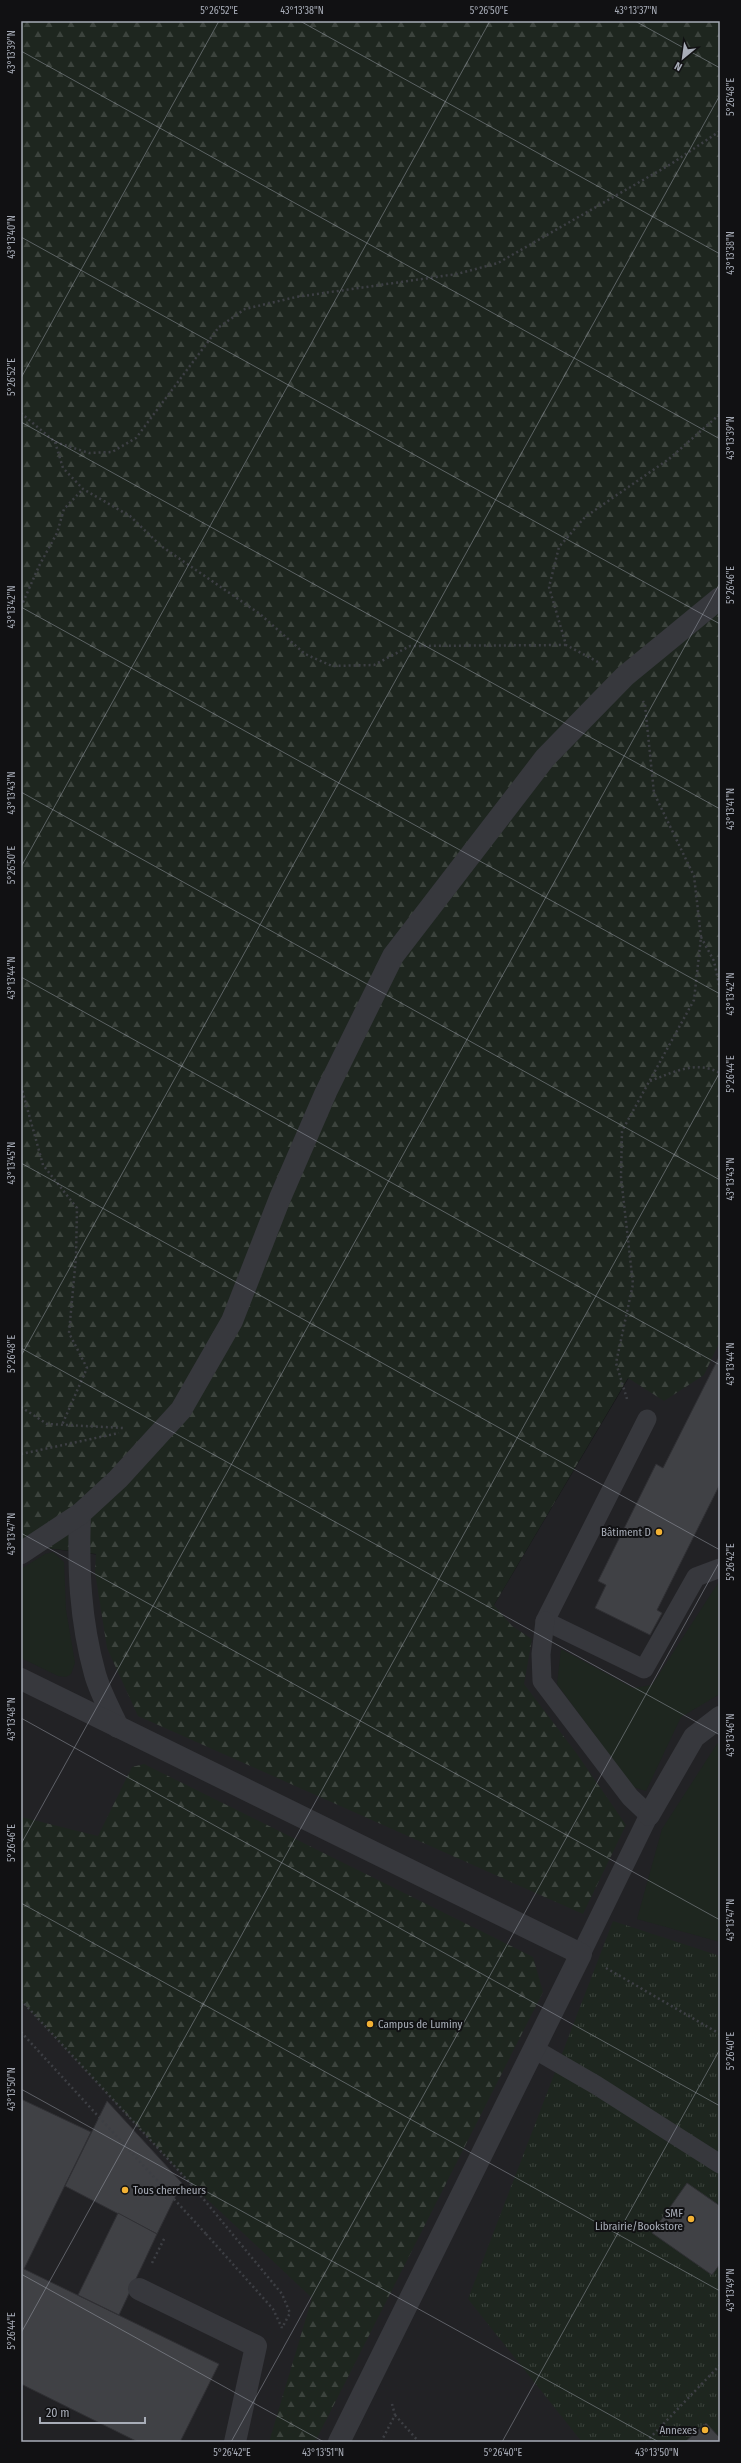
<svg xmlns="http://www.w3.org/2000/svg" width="741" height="2463" font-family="'Fira Sans Condensed',sans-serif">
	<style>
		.built { fill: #222225 }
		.grass { fill: #1e261f }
		.forest { fill: url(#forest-firs) }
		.park { fill: url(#park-tufts) }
		.building { fill: #404145; stroke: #303034 }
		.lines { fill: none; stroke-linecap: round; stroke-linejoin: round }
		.path { stroke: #3d3f44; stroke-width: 2.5; stroke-dasharray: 2 3; stroke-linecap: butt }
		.service { stroke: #37383d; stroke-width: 19 }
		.minor { stroke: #37383d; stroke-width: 22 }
		.path-bridge { stroke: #3d3f44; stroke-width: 2.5; stroke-dasharray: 2 3; stroke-linecap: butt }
		.ticks { fill: none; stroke: #a8adb8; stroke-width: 1; stroke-opacity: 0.45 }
		.poi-dot { fill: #f2b134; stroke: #111113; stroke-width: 1.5 }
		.labels { text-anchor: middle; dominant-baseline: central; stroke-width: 4; stroke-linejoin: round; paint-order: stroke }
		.poi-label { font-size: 11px; fill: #a8adb8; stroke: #111113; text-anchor: end }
		.neatline { fill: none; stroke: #a8adb8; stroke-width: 1.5 }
		.ticks-label { font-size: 10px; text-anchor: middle; fill: #a8adb8 }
	</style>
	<defs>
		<pattern id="forest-firs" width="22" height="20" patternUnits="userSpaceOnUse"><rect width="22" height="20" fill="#1e261f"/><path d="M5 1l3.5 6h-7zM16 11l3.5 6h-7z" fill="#3c433d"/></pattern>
		<pattern id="park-tufts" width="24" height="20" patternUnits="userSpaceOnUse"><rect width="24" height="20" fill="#1e261f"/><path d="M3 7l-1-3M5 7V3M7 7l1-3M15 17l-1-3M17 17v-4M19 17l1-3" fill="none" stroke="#3c433d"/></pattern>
	</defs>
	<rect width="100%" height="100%" fill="#161618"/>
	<!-- built -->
	<path class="built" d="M720 1224V2442H21V1545L494 1605Z"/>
	<!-- grass -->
	<g class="grass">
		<path d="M53 1552 64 1562 66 1610 75 1663 71 1674 66 1677 58 1676 21 1658V1569L45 1554Z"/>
		<path d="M720 1580V1694L681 1717 646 1791 633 1787 557 1684 561 1649 633 1688 652 1685Z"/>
		<path d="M720 1742V1942L637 1919 662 1829 717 1744Z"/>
	</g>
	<!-- forest -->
	<g class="forest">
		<path d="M21 21H720V1341L704 1375 664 1401 628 1378 494 1605 512 1626 532 1639 524 1684 577 1754 626 1825 583 1914 138 1716 107 1648 95 1572 96 1554 21 1545Z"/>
		<path d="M144 1764 533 1957 543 1992 315 2442H269L312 2298 191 2184 21 2001V1817L98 1836 132 1767Z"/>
	</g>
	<!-- park -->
	<path class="park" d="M613 1921 720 1956V2442H582L468 2299Z"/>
	<!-- building -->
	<g class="building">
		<path d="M720 1355V1484L657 1610 662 1613 650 1635 595 1608 606 1585 598 1581 656 1464 663 1468Z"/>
		<path d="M21 2099 91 2132 24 2269 219 2364 180 2442H138L21 2384Z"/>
		<path d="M107 2101 182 2183 157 2234 65 2186Z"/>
		<path d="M687 2183 720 2206V2264L712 2275 652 2233Z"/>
		<path d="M118 2213 157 2234 119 2315 78 2295Z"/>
		<path d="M706 2423 720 2438V2442H685Z"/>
	</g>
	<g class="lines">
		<!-- path -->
		<g class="path">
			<path d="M21 413 55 442 89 453 112 452 136 438 219 327 245 309 296 297 457 274 498 263 671 164 720 131"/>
			<path d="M55 442 63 468 83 489 130 516 161 546 260 614 305 654 332 666 374 665 410 646 566 645"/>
			<path d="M21 607 39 566 57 533 64 509 83 489"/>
			<path d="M598 662 566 645 549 587 559 547 585 517 669 459 720 414"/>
			<path d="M701 937 714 961 720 989"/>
			<path d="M650 1081C674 1072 696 1060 720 1073"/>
			<path d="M21 1086 43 1165 77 1208 76 1257 69 1333 87 1368 62 1425"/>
			<path d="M627 1399 616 1363 633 1284 621 1177 622 1131 694 1000 701 937 694 876 654 793 645 705 643 701"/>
			<path d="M21 1407 47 1424 123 1428"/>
			<path d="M21 1454 119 1433"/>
			<path d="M606 1968 720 2034"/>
			<path d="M21 2000 191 2184 187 2193"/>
			<path d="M21 2032 174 2199"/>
			<path d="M191 2184 282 2294 290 2313 282 2328"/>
			<path d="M206 2234 273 2309 282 2328"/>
			<path d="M152 2263 165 2237"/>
			<path d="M395 2415 419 2442"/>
			<path d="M381 2442 395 2415 392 2404"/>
			<path d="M646 2442 720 2365"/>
		</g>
		<!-- service -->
		<g class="service">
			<path d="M647 1419 545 1621 644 1669 696 1577 720 1568"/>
			<path d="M545 1621 541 1654 542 1681 630 1797 649 1815 581 1954"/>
			<path d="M534 2049 596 2085 720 2164"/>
		</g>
		<!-- minor -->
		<g class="minor">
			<path d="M80 1514C78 1569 80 1620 95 1674 100 1692 110 1710 118 1727"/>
			<path d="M21 1553 80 1514 118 1479 181 1410 232 1321 280 1198 326 1092 393 956 545 758 625 676 720 598"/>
			<path d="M21 1679 581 1954 339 2442"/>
			<path d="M649 1815 694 1737 720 1717"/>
			<path d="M139 2289 256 2346 235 2442"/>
		</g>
		<!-- path-bridge -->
		<path class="path-bridge" d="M174 2199 206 2234"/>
	</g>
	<!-- ticks -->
	<path class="ticks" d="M300 21 720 254M635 21 720 68M21 51 720 439M21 237 720 624M21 378 219 21M21 422 720 809M21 607 720 994M21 792 720 1180M21 867 490 21M21 977 720 1365M21 1163 720 1550M21 1348 720 1735M21 1356 720 95M21 1533 720 1920M21 1718 720 2106M21 1844 720 583M21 1903 720 2291M21 2089 659 2442M21 2274 324 2442M21 2333 720 1072M231 2442 720 1561M502 2442 720 2049"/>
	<!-- markers -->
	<g class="poi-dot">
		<circle cx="659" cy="1532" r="4"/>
		<circle cx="370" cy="2024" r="4"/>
		<circle cx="125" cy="2190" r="4"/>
		<circle cx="691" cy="2219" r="4"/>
		<circle cx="705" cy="2430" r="4"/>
	</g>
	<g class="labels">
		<!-- poi labels -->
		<g class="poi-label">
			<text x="651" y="1532">Bâtiment D</text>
			<text x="378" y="2024" text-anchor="start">Campus de Luminy</text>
			<text x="133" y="2190" text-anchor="start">Tous chercheurs</text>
			<text x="683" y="2213">SMF<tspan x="683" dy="13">Librairie/Bookstore</tspan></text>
			<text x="697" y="2430">Annexes</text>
		</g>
	</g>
	<!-- border -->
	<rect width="741" height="2463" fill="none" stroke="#111113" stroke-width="44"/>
	<!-- north arrow -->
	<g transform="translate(683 58) rotate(209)" stroke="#111113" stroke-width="3" paint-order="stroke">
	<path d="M0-3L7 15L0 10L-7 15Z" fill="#a8adb8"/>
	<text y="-6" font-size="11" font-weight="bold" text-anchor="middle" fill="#a8adb8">N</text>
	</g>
	<!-- scale -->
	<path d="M40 2417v6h105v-6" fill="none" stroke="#a8adb8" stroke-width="2"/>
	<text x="46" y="2417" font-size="12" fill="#a8adb8" stroke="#111113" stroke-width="3" paint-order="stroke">20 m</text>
	<rect x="22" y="22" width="697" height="2419" class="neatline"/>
	<g class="ticks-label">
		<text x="219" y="14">5°26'52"E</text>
		<text x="302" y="14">43°13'38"N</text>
		<text x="489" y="14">5°26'50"E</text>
		<text x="636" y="14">43°13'37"N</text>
		<text transform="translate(11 52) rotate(-90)" y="4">43°13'39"N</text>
		<text transform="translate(730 97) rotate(-90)" y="4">5°26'48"E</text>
		<text transform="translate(11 237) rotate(-90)" y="4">43°13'40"N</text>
		<text transform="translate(730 253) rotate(-90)" y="4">43°13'38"N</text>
		<text transform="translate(11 377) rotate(-90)" y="4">5°26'52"E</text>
		<text transform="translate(730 438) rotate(-90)" y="4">43°13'39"N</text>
		<text transform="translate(730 585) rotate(-90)" y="4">5°26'46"E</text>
		<text transform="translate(11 607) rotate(-90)" y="4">43°13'42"N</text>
		<text transform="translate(11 793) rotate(-90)" y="4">43°13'43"N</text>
		<text transform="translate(730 809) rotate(-90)" y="4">43°13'41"N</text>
		<text transform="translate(11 865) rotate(-90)" y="4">5°26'50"E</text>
		<text transform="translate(11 978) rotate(-90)" y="4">43°13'44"N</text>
		<text transform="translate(730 994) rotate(-90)" y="4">43°13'42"N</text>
		<text transform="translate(730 1074) rotate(-90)" y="4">5°26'44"E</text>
		<text transform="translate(11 1163) rotate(-90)" y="4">43°13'45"N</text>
		<text transform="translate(730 1179) rotate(-90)" y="4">43°13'43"N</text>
		<text transform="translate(11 1354) rotate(-90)" y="4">5°26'48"E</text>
		<text transform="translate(730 1364) rotate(-90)" y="4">43°13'44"N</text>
		<text transform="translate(11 1534) rotate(-90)" y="4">43°13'47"N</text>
		<text transform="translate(730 1562) rotate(-90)" y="4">5°26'42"E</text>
		<text transform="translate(11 1719) rotate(-90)" y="4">43°13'48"N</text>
		<text transform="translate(730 1735) rotate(-90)" y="4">43°13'46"N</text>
		<text transform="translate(11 1843) rotate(-90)" y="4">5°26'46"E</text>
		<text transform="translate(730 1920) rotate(-90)" y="4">43°13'47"N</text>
		<text transform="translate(730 2051) rotate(-90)" y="4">5°26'40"E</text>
		<text transform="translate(11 2089) rotate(-90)" y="4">43°13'50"N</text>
		<text transform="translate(730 2290) rotate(-90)" y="4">43°13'49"N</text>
		<text transform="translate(11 2331) rotate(-90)" y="4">5°26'44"E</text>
		<text x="232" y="2456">5°26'42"E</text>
		<text x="323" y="2456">43°13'51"N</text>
		<text x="503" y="2456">5°26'40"E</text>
		<text x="657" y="2456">43°13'50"N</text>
	</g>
</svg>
